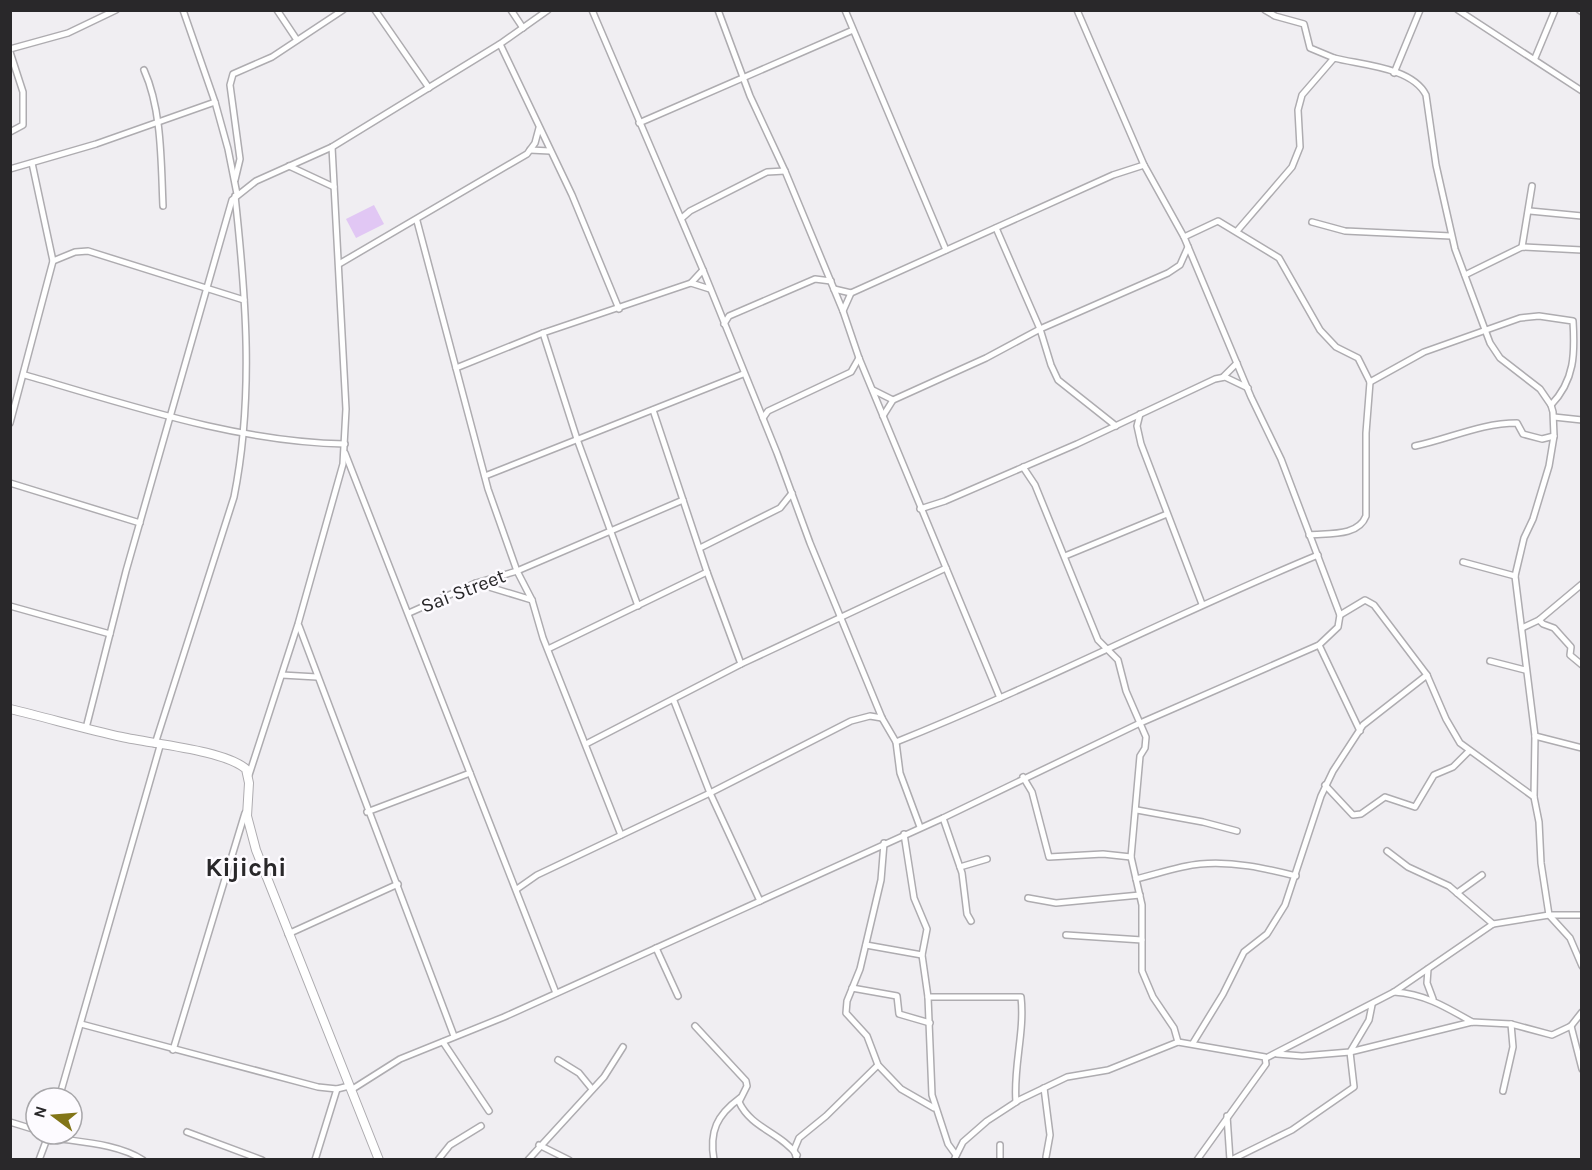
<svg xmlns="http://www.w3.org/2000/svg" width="1592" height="1170" font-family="Karla,sans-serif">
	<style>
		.green { fill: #e1c7f4 }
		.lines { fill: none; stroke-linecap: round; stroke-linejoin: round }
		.street-casing { stroke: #aeacb0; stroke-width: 8 }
		.secondary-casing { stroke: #aeacb0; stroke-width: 10 }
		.street { stroke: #fff; stroke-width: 5 }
		.secondary { stroke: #fff; stroke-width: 8 }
		.labels { text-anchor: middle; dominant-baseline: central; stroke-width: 5; stroke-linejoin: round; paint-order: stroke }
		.street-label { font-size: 20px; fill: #29282a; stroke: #fdfbff }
		.district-label { font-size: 26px; font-weight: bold; fill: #29282a; stroke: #fdfbff }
	</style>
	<rect width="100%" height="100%" fill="#f0eef2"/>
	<!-- green -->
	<path class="green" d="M374 205 384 224 356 238 346 219Z"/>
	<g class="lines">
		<defs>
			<g id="street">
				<path d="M183 10 215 102 228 149 237 194"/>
				<path d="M277 10 297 40"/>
				<path d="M375 10 429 88"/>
				<path d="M511 10 523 28"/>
				<path d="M592 10 703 270 777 453 810 543 882 718 896 742 900 773 920 827"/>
				<path d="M718 10 750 96 785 171 843 311"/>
				<path d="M845 10 946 250"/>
				<path d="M1265 10 1275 16 1304 24 1310 48 1334 58"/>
				<path d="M1458 10 1582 91"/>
				<path d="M1579 10 1582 12"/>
				<path d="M500 44 572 195 619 309"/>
				<path d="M10 49 68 33 116 10"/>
				<path d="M10 52 23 92V125L10 132"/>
				<path d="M1535 58 1555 10"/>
				<path d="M144 70C162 110 161 162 163 206"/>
				<path d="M1394 73 1420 10"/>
				<path d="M639 123 853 30"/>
				<path d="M530 150 550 151"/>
				<path d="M289 166 334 187"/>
				<path d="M10 169 96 144 215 102"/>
				<path d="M235 180 240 159 230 85 233 74 272 57 343 10"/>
				<path d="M1530 211 1582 216"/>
				<path d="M682 218 690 211 767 172 785 171"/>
				<path d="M417 221 488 489 517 571 532 600 543 638 621 835"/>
				<path d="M1312 222 1345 231 1451 236"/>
				<path d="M996 228 1040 329 1168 273 1180 265 1188 247"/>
				<path d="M1237 231 1292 167 1300 147 1298 110 1302 95 1334 58C1361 65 1412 67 1426 95L1436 165 1455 249 1490 343 1500 358 1540 389 1551 405 1553 412 1554 436 1549 466 1533 519 1524 538 1515 576 1535 736 1534 797"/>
				<path d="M1184 237 1218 221 1279 258 1320 330 1336 347 1358 358 1370 382 1366 433V516C1358 537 1328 533 1309 535"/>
				<path d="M1522 247 1532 186"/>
				<path d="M53 261 75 252 88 251 244 300"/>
				<path d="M339 264 527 154 535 143 539 128"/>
				<path d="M1465 275 1522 247 1582 250"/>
				<path d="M691 283 710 289"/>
				<path d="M834 289 851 293"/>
				<path d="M724 324 729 316 815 279 831 281"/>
				<path d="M543 333 577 439 638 606"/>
				<path d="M456 368 543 333 691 283 703 270"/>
				<path d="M25 375C129 405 236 442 345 444"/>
				<path d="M1223 377 1237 363"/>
				<path d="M1370 382 1424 352 1520 318 1539 316 1573 321C1575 353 1575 380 1551 405"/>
				<path d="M873 390 893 400"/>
				<path d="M653 410 707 572 741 664"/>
				<path d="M1140 414 1137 426 1141 444 1202 604"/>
				<path d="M883 416 893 400 986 358 1040 329 1051 365 1058 380 1116 426"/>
				<path d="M1554 417 1582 420"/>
				<path d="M763 418 768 411 851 372 859 358"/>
				<path d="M10 423 53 261 32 163"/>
				<path d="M1415 446C1449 439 1481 423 1517 423L1523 434 1542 439 1554 436"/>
				<path d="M345 453 556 993"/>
				<path d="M1023 467 1035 485 1098 640 1118 660 1126 691 1146 737 1145 748 1140 756 1131 857 1142 905V971L1153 997 1174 1028 1178 1042"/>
				<path d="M485 476 743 374"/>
				<path d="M10 483 140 523"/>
				<path d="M920 509 945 501 1077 444 1215 379 1225 377 1248 388"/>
				<path d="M700 548 780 508 792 493"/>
				<path d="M1065 556 1167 514"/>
				<path d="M1463 562 1515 576"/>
				<path d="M476 583 532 600"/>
				<path d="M10 606 110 634"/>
				<path d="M409 613 476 583 517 571 683 500"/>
				<path d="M1340 615 1365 600 1374 605 1427 675 1446 719 1460 743 1534 797 1539 822 1541 863 1549 915 1570 938 1582 966"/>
				<path d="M1539 620 1543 624 1554 628 1571 647 1570 655 1582 665"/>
				<path d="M299 626 454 1036"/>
				<path d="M1522 628 1539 620 1582 584"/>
				<path d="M1319 645 1360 731"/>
				<path d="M548 649 707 572"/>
				<path d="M1490 661 1525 670"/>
				<path d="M282 675 317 677"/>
				<path d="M1000 698 859 358 843 311 851 293 1113 175 1144 165"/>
				<path d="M674 701 710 793 760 901"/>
				<path d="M86 728 126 571 232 200 256 181 332 147 500 44 548 10"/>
				<path d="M1535 736 1582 748"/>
				<path d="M896 742C1039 685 1175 614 1318 555"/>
				<path d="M155 744 234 497C254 397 246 297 235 196"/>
				<path d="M586 744 741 664 946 568"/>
				<path d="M249 775 298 624 343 464 346 409 332 147"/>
				<path d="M1023 777 1032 792 1049 857 1103 854 1131 857"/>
				<path d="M1325 785 1353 815 1361 814 1385 797 1415 807 1434 775 1453 767 1469 751"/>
				<path d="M1137 810 1203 822 1237 831"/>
				<path d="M367 812 470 773"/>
				<path d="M943 818 962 873 967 914 971 921"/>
				<path d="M904 834 914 898 927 929 922 955 928 997 932 1095 948 1144 956 1155"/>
				<path d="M884 843 881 880 860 969 847 1001 846 1013 867 1036 878 1065 901 1089 934 1108"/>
				<path d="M1387 851 1408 867 1449 886 1493 924"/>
				<path d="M960 867 987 859"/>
				<path d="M1136 879C1157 874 1179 866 1200 864 1233 861 1264 868 1296 876"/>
				<path d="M517 889 537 875 710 793 851 721 870 716 882 718"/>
				<path d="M1457 893 1482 875"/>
				<path d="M1028 898 1056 903 1140 895"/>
				<path d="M288 934 398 884"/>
				<path d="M1066 935 1142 940"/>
				<path d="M866 945 922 955"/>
				<path d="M656 948 678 996"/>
				<path d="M1428 969 1427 983 1433 999"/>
				<path d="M852 988 897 996 899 1014 930 1023"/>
				<path d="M1394 992C1425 994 1446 1007 1472 1022"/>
				<path d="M928 997H1021C1025 1032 1013 1067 1016 1102"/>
				<path d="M81 1024 318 1087 337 1089 349 1086"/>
				<path d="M695 1026 746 1081 747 1086 739 1102C751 1128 781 1133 797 1155"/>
				<path d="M1571 1026 1582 1069"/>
				<path d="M443 1042 489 1111"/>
				<path d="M1193 1043 1223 994 1244 952 1267 934 1285 905 1321 796 1333 771 1363 725 1427 675"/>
				<path d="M173 1050 245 813"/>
				<path d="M1277 1054 1302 1056 1350 1052 1472 1022 1511 1024 1552 1035 1571 1026 1582 1012"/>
				<path d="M1266 1058 1394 992 1493 924 1549 915H1582"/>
				<path d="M558 1060 579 1073 592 1089"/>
				<path d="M1044 1088 1050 1135 1046 1157"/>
				<path d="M351 1090 400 1059 504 1017 943 818 1138 724 1319 645 1338 627 1340 615 1281 459 1251 397 1184 237 1144 165 1077 10"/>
				<path d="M1503 1091 1513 1047 1511 1024"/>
				<path d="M59 1098 160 746"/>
				<path d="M1227 1116 1230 1160"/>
				<path d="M10 1122 36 1130"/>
				<path d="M187 1132 262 1160"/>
				<path d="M48 1137C77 1142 117 1143 143 1160"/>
				<path d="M539 1145 569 1160"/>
				<path d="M39 1160 48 1136"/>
				<path d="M315 1160 337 1089"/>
				<path d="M438 1160 450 1145 481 1126"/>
				<path d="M528 1160 604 1077 623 1047"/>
				<path d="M714 1160C709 1131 717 1115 740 1098"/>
				<path d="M797 1160 794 1150 799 1138 826 1116 878 1065"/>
				<path d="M954 1160 963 1142 987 1121 1019 1100 1067 1077 1108 1070 1178 1042 1265 1057 1266 1064 1197 1160"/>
				<path d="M1000 1160V1145"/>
				<path d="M1231 1160 1292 1130 1354 1087 1350 1052 1369 1020 1372 1005"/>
			</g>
			<path id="secondary" d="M10 709C48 718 85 729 122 737 153 744 224 750 246 769L249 783 247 816 256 850 379 1160"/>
		</defs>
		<!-- street casing -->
		<use href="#street" class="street-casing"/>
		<!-- secondary casing -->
		<use href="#secondary" class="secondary-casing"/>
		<!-- street -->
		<use href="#street" class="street"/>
		<!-- secondary -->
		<use href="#secondary" class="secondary"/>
	</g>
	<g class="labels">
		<!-- street labels -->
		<g class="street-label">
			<text transform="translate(463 591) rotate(-21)">Sai Street</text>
		</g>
		<!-- district labels -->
		<g class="district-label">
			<text x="246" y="867">Kijichi</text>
		</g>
	</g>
	<!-- border -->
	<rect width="1592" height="1170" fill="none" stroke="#29282a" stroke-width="24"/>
	<!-- north arrow -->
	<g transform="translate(54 1116) rotate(286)"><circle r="28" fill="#fdfbff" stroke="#a8a7aa" stroke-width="1.5"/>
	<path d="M0-4.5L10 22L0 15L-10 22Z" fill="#827518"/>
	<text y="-9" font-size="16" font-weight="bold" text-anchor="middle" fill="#29282a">N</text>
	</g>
</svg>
